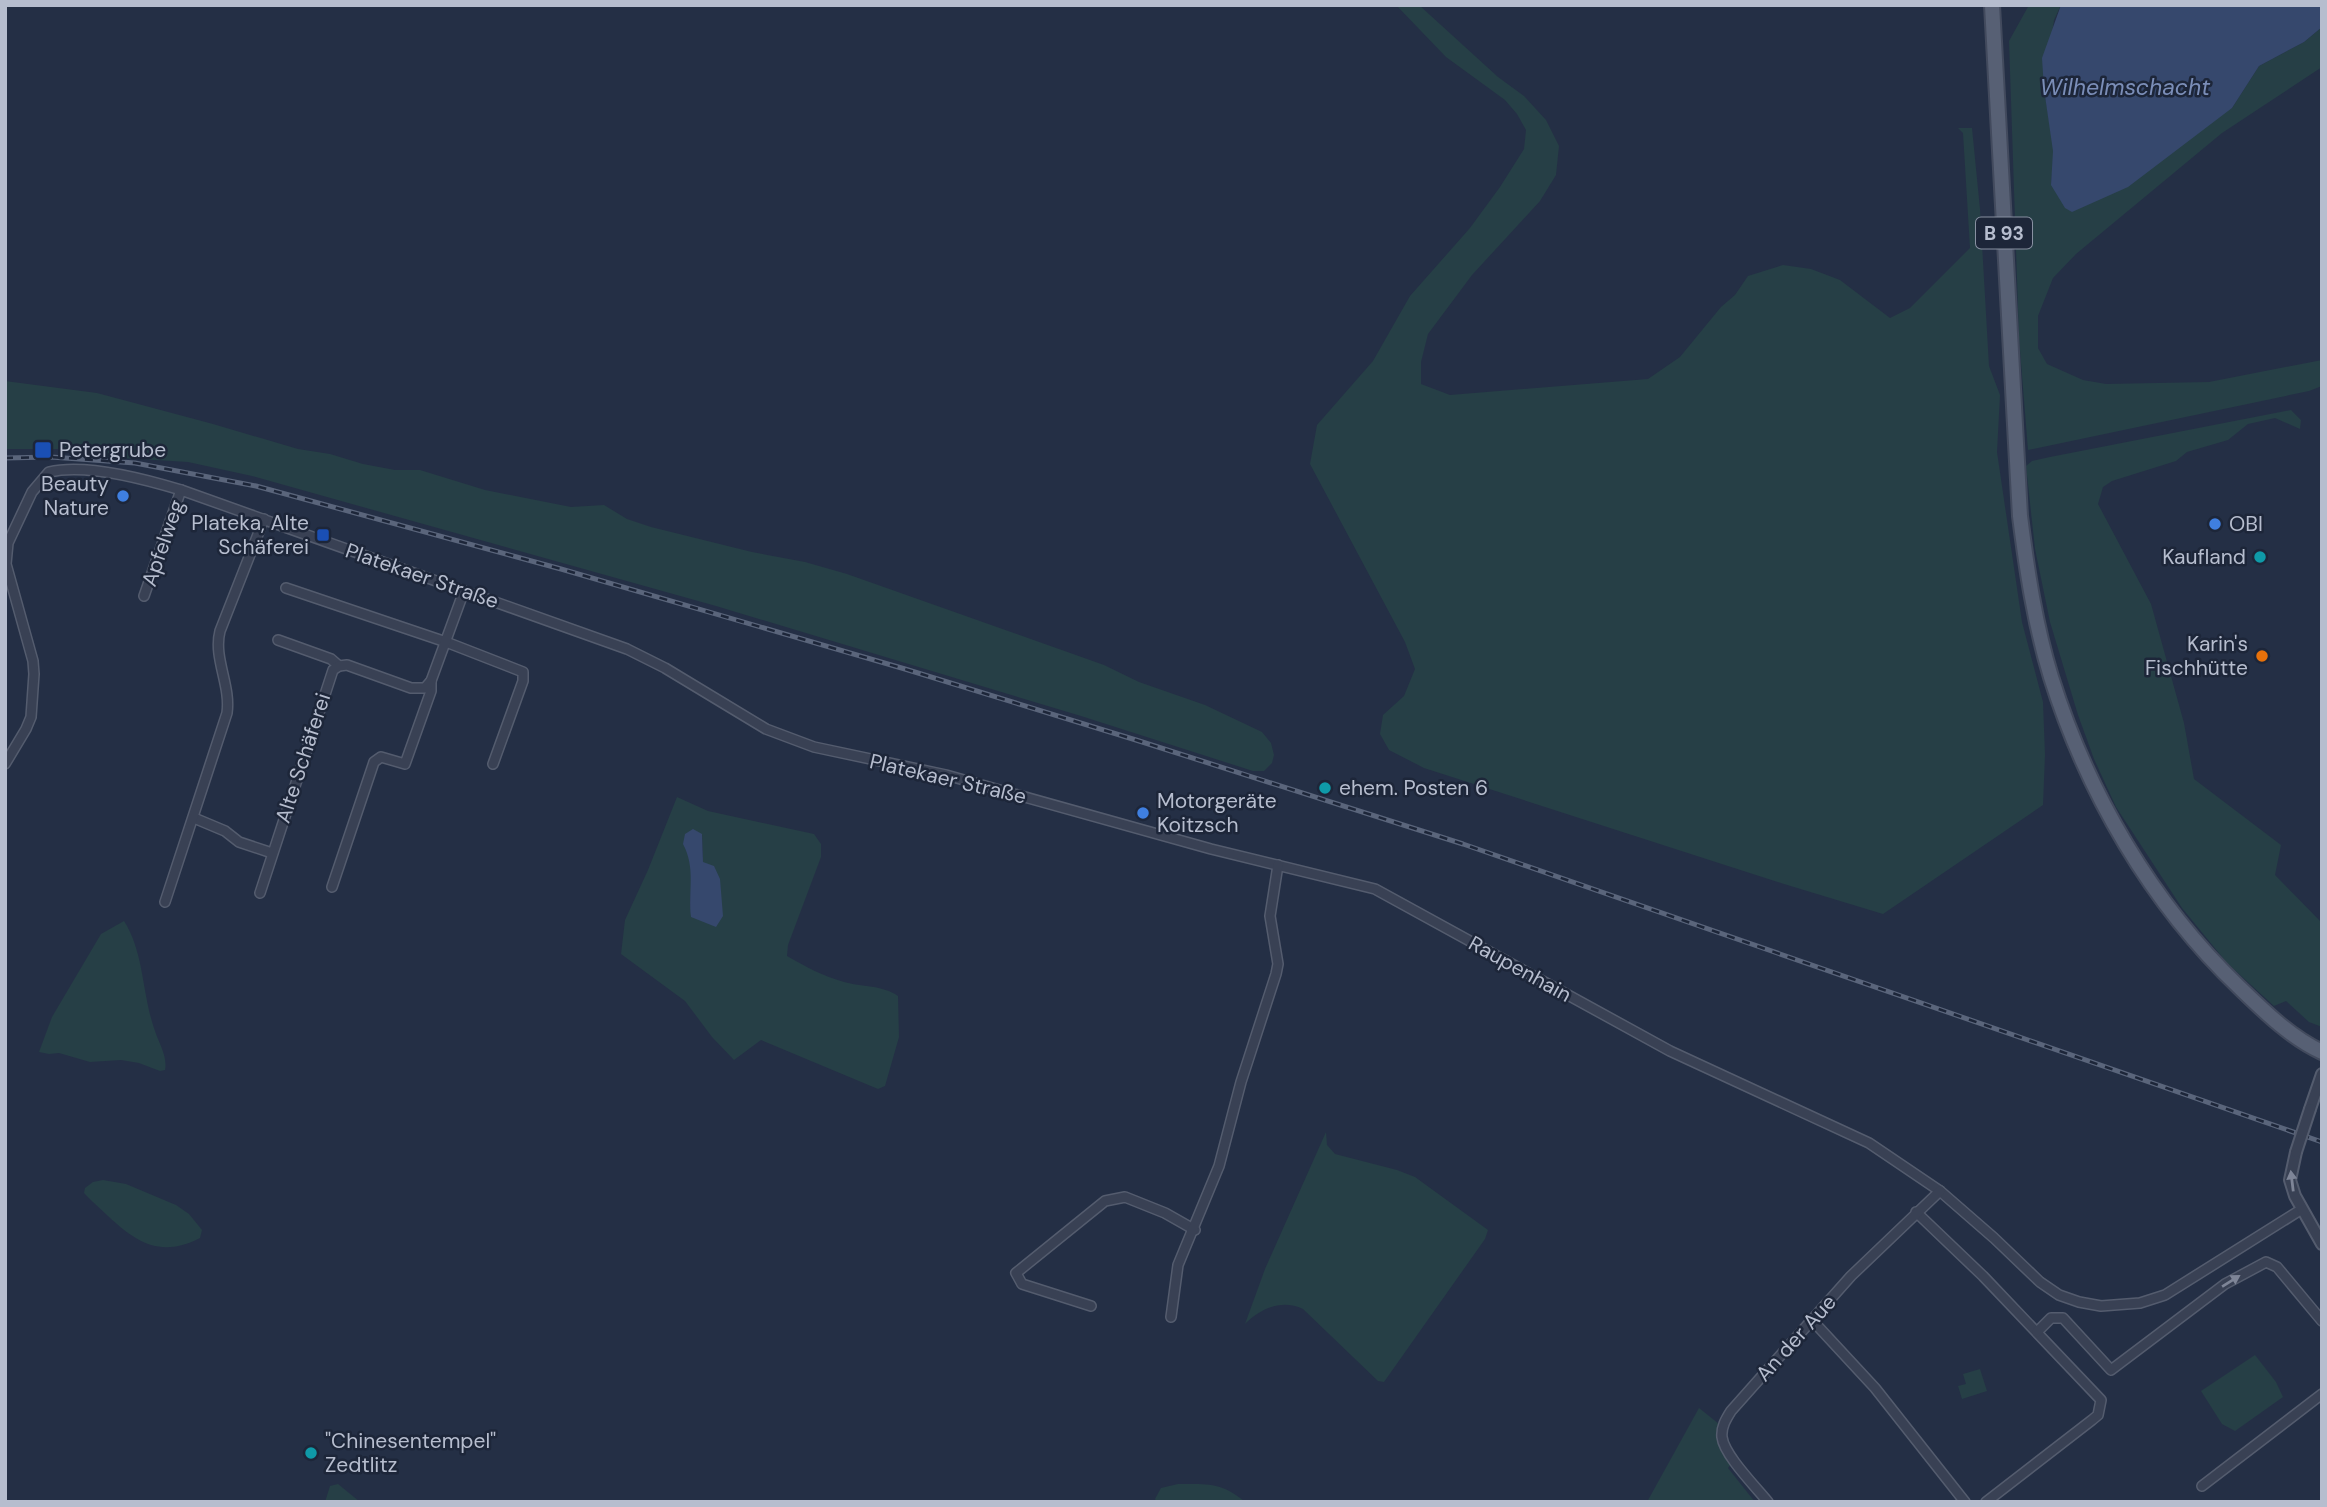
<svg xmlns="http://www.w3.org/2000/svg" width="2327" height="1507" font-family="'DM Sans',sans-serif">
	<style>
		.green { fill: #263f46; fill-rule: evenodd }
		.water { fill: #36486d }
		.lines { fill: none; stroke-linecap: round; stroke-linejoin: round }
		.minor-casing { stroke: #545c6e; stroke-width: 12 }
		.tertiary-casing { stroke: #545c6e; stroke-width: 14 }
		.primary-casing { stroke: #424a5d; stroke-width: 18 }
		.minor { stroke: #394154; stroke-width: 9 }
		.tertiary { stroke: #394154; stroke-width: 10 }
		.primary { stroke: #576074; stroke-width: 14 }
		.rail-casing { stroke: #5a657b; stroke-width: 5 }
		.rail { stroke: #1d2639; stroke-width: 2.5; stroke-dasharray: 8; stroke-linecap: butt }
		.tertiary-bridge-casing { stroke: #545c6e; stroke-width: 14; stroke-linecap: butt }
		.tertiary-bridge { stroke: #394154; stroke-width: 10 }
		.oneway { fill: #7e8597 }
		.transit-dot { fill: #1a4fb4; stroke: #1d2639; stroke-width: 2.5 }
		.shop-dot { fill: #3f7fe0; stroke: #1d2639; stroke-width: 2.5 }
		.culture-dot { fill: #0f9aa8; stroke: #1d2639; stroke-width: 2.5 }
		.food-dot { fill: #e8710a; stroke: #1d2639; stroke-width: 2.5 }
		.labels { text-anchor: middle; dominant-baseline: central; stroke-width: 5; stroke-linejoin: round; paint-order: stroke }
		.shield { fill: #1d2639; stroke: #8890a1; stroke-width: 2 }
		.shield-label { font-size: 19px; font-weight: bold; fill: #b6bdce }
		.poi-label { font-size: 21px; fill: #b6bdce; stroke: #1d2639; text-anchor: start }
		.street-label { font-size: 21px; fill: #b6bdce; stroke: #1d2639 }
		.water-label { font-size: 23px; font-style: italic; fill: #7b8eb8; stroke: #1d2639 }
	</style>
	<rect width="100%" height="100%" fill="#242f45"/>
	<!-- green -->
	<g class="green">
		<path d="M1396 5H1419L1498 77 1524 96 1546 120 1559 146 1556 175 1540 201 1472 275 1428 334 1421 362V384L1450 395 1648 379 1680 357 1721 307 1735 295 1748 276 1783 265 1811 269 1840 280 1890 318 1910 308 1970 248 1963 133 1958 128H1972L1980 209 1989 366 2000 395 1997 452 2022 622 2043 702 2045 755 2043 805 1883 914 1784 884 1424 768 1389 750 1380 734 1383 715 1404 696 1415 669 1405 642 1310 464 1317 425 1373 361 1410 296 1470 228 1500 187 1524 149 1526 130 1517 114 1505 100 1446 57Z"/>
		<path d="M2029 5H2061L2054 20 2044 89 2054 151 2051 185 2232 108 2259 66 2304 42 2322 27V67L2222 133 2076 254 2053 278 2038 316V348L2047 364 2083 380 2106 384 2209 382 2322 360V386L2309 391 2028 450 2019 338 2009 41Z"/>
		<path d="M5 381 97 393 213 424 298 449 330 454 363 464 395 470H420L485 490 571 507 604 505 627 519 651 527 752 552 805 562 847 574 1104 665 1139 682 1205 705 1262 732 1271 743 1274 755 1272 763 1264 771H1253L1081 716 716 606 252 476 188 462 74 455 73 449H5Z"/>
		<path d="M2291 410 2301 420 2300 429 2275 418 2248 424 2228 440 2187 452 2176 461 2112 481 2103 487 2098 504 2151 604 2184 723 2194 779 2281 845 2275 875 2322 923V1027L2309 1022 2286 1001 2274 1006 2227 963 2182 908 2116 807 2094 759 2078 715 2050 622 2035 549 2026 466 2032 461 2050 457Z"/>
		<path d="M677 797 708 811 814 834 821 844V857L788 945 787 956C806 967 823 976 844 982 861 987 883 985 898 996L899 1037 885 1086 878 1089 761 1040 734 1060 712 1037 685 1001 621 954 625 920 648 870ZM702 834 703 862 690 908 692 871 689 856Z"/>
		<path d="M124 921C144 952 142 993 154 1028 158 1042 168 1056 165 1070L160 1071 139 1063 121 1060 90 1062 59 1053 49 1054 39 1052 52 1017 101 934Z"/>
		<path d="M1326 1132 1327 1145 1335 1154 1397 1170 1415 1177 1488 1230 1485 1239 1384 1382 1378 1381 1303 1309C1282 1299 1261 1308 1245 1324L1265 1269Z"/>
		<path d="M103 1180 126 1184 176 1205 189 1214 202 1230 200 1238C161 1258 137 1243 108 1216 100 1208 91 1201 84 1193L85 1188 93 1182Z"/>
		<path d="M2255 1355 2276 1382 2283 1397 2235 1431 2222 1424 2201 1391Z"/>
		<path d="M1980 1369 1987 1391 1962 1399 1958 1386 1966 1384 1963 1374Z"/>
		<path d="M1699 1408 1719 1424 1717 1438 1731 1464 1728 1468 1755 1502H1647Z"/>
		<path d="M338 1484 360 1502H325L330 1486Z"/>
		<path d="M1178 1484C1207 1484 1222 1482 1245 1502H1157L1155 1499 1161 1488Z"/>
	</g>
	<!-- water -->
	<g class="water">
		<path d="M2061 5H2322V27L2304 42 2259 66 2232 108 2128 187 2072 212 2065 208 2051 185 2053 151 2044 89 2042 58Z"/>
		<path d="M693 829 702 834 703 862 714 866 720 879 723 916 716 927 691 917C688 891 696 868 683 844L685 834Z"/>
	</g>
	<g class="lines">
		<defs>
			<g id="minor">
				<path d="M286 588 446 642 523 672V681L493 764"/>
				<path d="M144 596 181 490"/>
				<path d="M278 640 331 659 339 666"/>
				<path d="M5 764 26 729 31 717 34 674 33 661 6 564 8 543 32 492 49 472C86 463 145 479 181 490L627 649 665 668 766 729 814 747 946 775 1211 849 1375 889 1670 1051 1869 1143 1940 1191 1994 1238 2040 1282 2059 1295 2079 1302 2101 1306 2140 1303 2165 1295 2302 1209"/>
				<path d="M194 818 225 831 239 842 272 853"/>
				<path d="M332 887 374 762 381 757 405 764 431 691V681"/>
				<path d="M260 893 333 670 339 666 347 665 411 688H425L431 681 464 591"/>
				<path d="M165 902 227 713C231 685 213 658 220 631L264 519"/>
				<path d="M1916 1212 1983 1276 2101 1400 2098 1415 2092 1420 1986 1502"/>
				<path d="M1091 1306 1022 1284 1016 1273 1105 1201 1125 1197 1165 1213 1195 1230"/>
				<path d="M1171 1317 1178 1265 1219 1166 1241 1082 1276 974 1278 964 1270 916 1278 865"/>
				<path d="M1812 1320 1875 1388 1965 1502"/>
				<path d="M2037 1332 2051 1318H2063L2111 1370 2225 1284 2266 1262 2277 1267 2322 1321"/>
				<path d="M2202 1486 2322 1394"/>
				<path d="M1768 1502C1756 1487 1724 1455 1722 1437 1721 1427 1726 1419 1731 1411L1851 1276 1940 1191"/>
			</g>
			<g id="tertiary">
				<path d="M2310 1109 2322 1074"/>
				<path d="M2296 1152 2290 1180 2295 1196 2322 1244"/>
			</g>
			<path id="primary" d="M1992 5 2020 516C2027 571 2035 625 2051 677 2087 792 2151 903 2239 987 2264 1011 2290 1037 2322 1052"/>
		</defs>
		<!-- minor casing -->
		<use href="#minor" class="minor-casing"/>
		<!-- tertiary casing -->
		<use href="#tertiary" class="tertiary-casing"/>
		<!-- primary casing -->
		<use href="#primary" class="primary-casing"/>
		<!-- minor -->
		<use href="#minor" class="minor"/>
		<!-- tertiary -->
		<use href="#tertiary" class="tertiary"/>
		<!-- primary -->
		<use href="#primary" class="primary"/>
		<defs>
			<path id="rail" d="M5 458 51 457 135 463 256 486 561 569 905 669 1136 740 1463 844 2322 1142"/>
		</defs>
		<!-- rail casing -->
		<use href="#rail" class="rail-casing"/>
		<!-- rail -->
		<use href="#rail" class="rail"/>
		<defs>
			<path id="tertiary-bridge" d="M2296 1152 2310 1109"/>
		</defs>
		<!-- tertiary-bridge casing -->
		<use href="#tertiary-bridge" class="tertiary-bridge-casing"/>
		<!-- tertiary-bridge -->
		<use href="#tertiary-bridge" class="tertiary-bridge"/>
	</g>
	<!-- one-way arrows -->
	<defs><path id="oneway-solid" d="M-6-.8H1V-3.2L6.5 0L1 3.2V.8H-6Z" transform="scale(1.75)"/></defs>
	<g class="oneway">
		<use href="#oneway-solid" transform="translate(2292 1181) rotate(-97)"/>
		<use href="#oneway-solid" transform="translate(2231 1281) rotate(-32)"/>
	</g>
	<!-- markers -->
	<g class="transit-dot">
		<rect x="34" y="441" width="18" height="18" rx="3.5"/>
		<rect x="316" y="528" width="14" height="14" rx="3.5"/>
	</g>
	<g class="shop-dot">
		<circle cx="123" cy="496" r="7"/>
		<circle cx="2215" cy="524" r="7"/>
		<circle cx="1143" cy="813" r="7"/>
	</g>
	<g class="culture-dot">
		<circle cx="2260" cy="557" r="7"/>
		<circle cx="1325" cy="788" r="7"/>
		<circle cx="311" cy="1453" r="7"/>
	</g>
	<circle class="food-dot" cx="2262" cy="656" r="7"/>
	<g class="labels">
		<!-- shield labels -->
		<rect class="shield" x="1976" y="217.5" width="56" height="31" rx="5"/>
		<g class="shield-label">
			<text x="2004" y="233">B 93</text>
		</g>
		<!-- poi labels -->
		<g class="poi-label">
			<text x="59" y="450">Petergrube</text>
			<text x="109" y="484" text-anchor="end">Beauty<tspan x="109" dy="24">Nature</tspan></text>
			<text x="309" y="523" text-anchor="end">Plateka, Alte<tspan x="309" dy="24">Schäferei</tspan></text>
			<text x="2229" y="524">OBI</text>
			<text x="2246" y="557" text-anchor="end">Kaufland</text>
			<text x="2248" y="644" text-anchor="end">Karin's<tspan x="2248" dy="24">Fischhütte</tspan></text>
			<text x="1339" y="788">ehem. Posten 6</text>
			<text x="1157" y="801">Motorgeräte<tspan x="1157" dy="24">Koitzsch</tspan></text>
			<text x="325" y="1441">"Chinesentempel"<tspan x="325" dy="24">Zedtlitz</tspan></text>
		</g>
		<!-- street labels -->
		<g class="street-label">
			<text transform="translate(163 543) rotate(-71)">Apfelweg</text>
			<text transform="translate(422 576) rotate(19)">Platekaer Straße</text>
			<text transform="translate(303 758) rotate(-72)">Alte Schäferei</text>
			<text transform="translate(948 779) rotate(13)">Platekaer Straße</text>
			<text transform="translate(1520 969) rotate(29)">Raupenhain</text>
			<text transform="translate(1796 1338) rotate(-48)">An der Aue</text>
		</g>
		<!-- water labels -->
		<g class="water-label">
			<text x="2125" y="87">Wilhelmschacht</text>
		</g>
	</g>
	<!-- border -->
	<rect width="2327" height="1507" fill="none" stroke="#b6bdce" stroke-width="14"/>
</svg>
